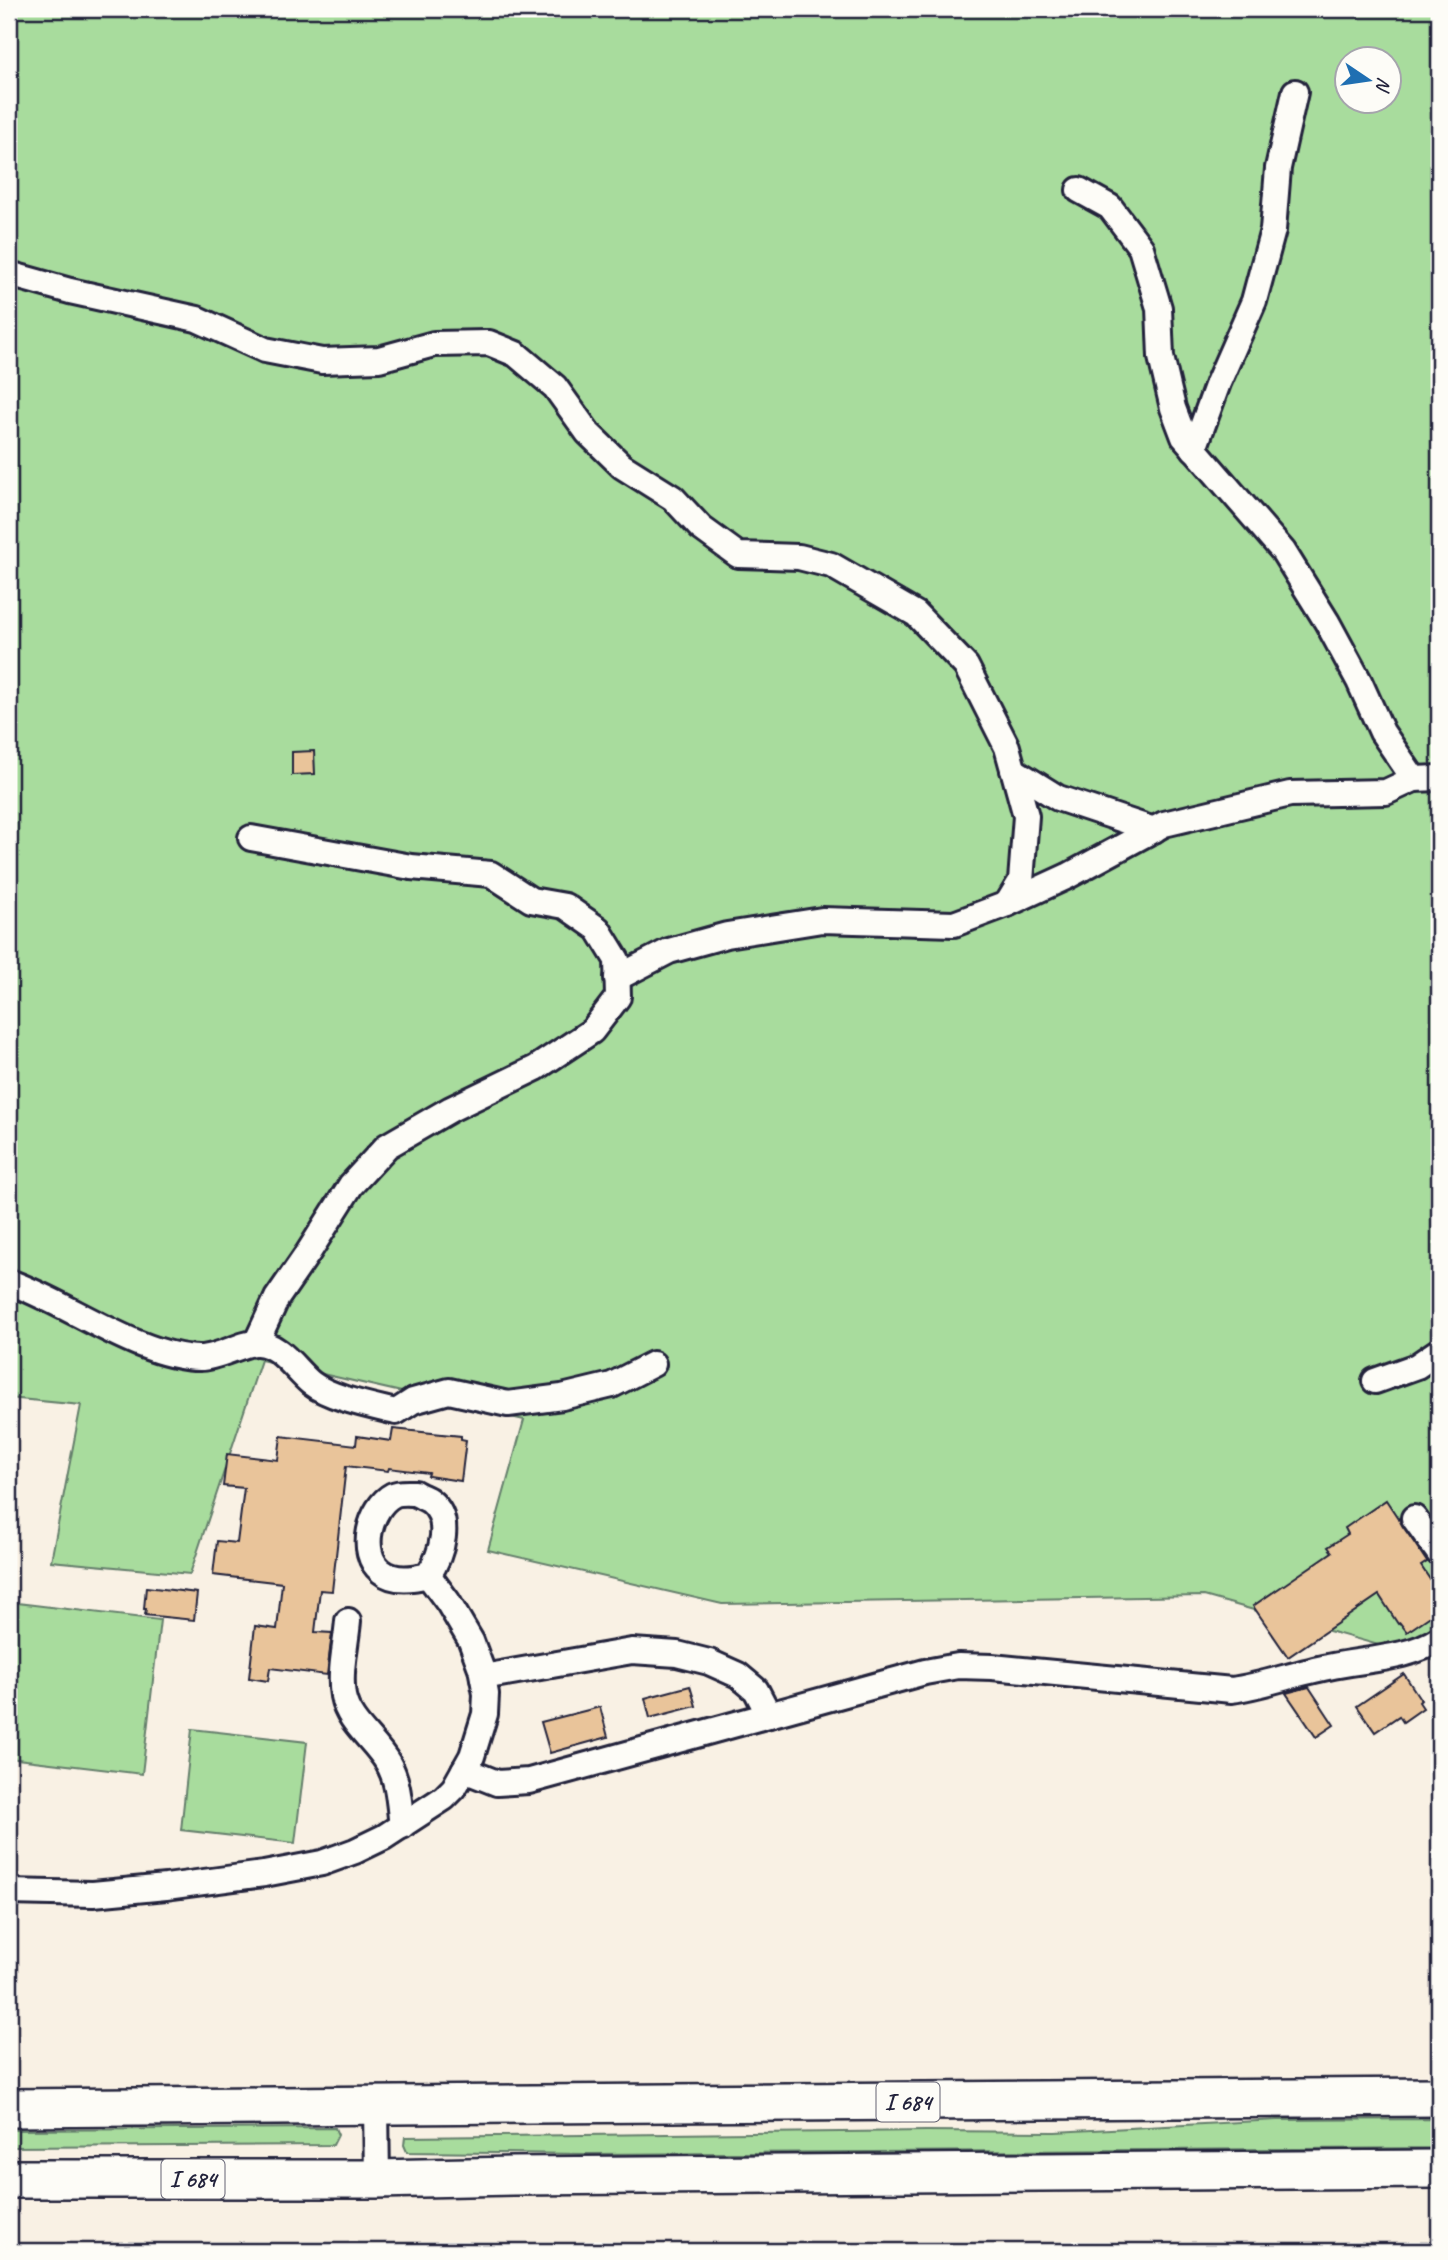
<svg xmlns="http://www.w3.org/2000/svg" width="1448" height="2260" font-family="Caveat,sans-serif">
	<style>
		.green { fill: #a8dc9d; stroke: #657f6c; stroke-width: 2; fill-rule: evenodd }
		.building { fill: #e9c49a; stroke: #22223b; stroke-width: 2 }
		.lines { fill: none; stroke-linecap: round; stroke-linejoin: round }
		.minor-casing { stroke: #22223b; stroke-width: 30 }
		.highway-casing { stroke: #22223b; stroke-width: 42 }
		.minor { stroke: #fdfcf7; stroke-width: 24 }
		.highway { stroke: #fdfcf7; stroke-width: 37 }
		.labels { text-anchor: middle; dominant-baseline: central; stroke-width: 6; stroke-linejoin: round; paint-order: stroke }
		.shield { fill: #fdfcf7; stroke: #646373; stroke-width: 2 }
		.shield-label { font-size: 23px; font-weight: bold; fill: #22223b }
	</style>
	<rect width="100%" height="100%" fill="#f9f1e4"/>
	<filter id="ink" filterUnits="userSpaceOnUse"><feTurbulence type="fractalNoise" baseFrequency=".0143" numOctaves="2"/><feDisplacementMap in="SourceGraphic" scale="14" xChannelSelector="R" yChannelSelector="G"/><feConvolveMatrix kernelMatrix="1 2 1 2 8 2 1 2 1" color-interpolation-filters="sRGB"/></filter>
	<g filter="url(#ink)">
		<!-- green -->
		<g class="green">
			<path d="M9 9H1439V1662L1204 1596 722 1604 488 1550 524 1420 261 1360 190 1574 51 1561 81 1405 9 1398ZM1346 60H1388V102H1346Z"/>
			<path d="M9 1602 160 1620 142 1774 9 1758Z"/>
			<path d="M192 1729 307 1742 295 1843 181 1830Z"/>
			<path d="M1439 2119V2148L587 2154 407 2152 404 2145 405 2137 927 2131 1055 2132 1277 2120Z"/>
			<path d="M335 2128 338 2135 333 2145 9 2147V2130Z"/>
		</g>
		<!-- building -->
		<g class="building">
			<path d="M314 751 315 774 292 775V752Z"/>
			<path d="M393 1429 461 1436V1439L466 1440 461 1481 428 1476 429 1473 389 1468 388 1471 346 1466 332 1591 320 1590 315 1632 332 1633 327 1675 270 1668 268 1681 249 1678 255 1626 277 1629 282 1583 213 1575 217 1541 237 1543 244 1488 223 1486 227 1454 278 1460 281 1436 356 1445 357 1436 391 1441Z"/>
			<path d="M1386 1500 1427 1562 1421 1566 1439 1593V1610L1407 1632 1400 1623 1398 1624 1379 1595 1288 1657 1253 1606 1332 1552 1328 1547 1348 1534 1345 1528Z"/>
			<path d="M146 1587 197 1593 194 1620 145 1615 146 1609H144Z"/>
			<path d="M1404 1674 1421 1700 1419 1702 1423 1708 1403 1722 1399 1716 1375 1732 1357 1706Z"/>
			<path d="M690 1686 696 1706 650 1718 645 1698Z"/>
			<path d="M1309 1687 1334 1725 1316 1737 1286 1693Z"/>
			<path d="M600 1707 608 1737 550 1753 541 1722Z"/>
		</g>
		<g class="lines">
			<defs>
				<g id="minor">
					<path d="M1079 190 1110 207 1141 248 1159 308 1161 357 1173 408 1184 437 1283 551 1327 622 1359 681 1382 732 1414 779"/>
					<path d="M9 274 70 291 197 319 265 350 322 361 379 359 434 344 489 343 516 354 555 387 588 433 622 466 673 498 701 528 738 555 799 557 831 565 916 614 966 666 1007 747 1026 816 1021 881 1007 904 954 924 822 920 727 935 669 951 617 978"/>
					<path d="M1194 449 1218 383 1254 301 1273 230 1278 168 1295 92"/>
					<path d="M1013 770 1058 798 1154 830"/>
					<path d="M251 838 411 867 491 874 531 900 565 906 598 929 617 960 618 997 592 1031 536 1068 451 1109 387 1146 351 1185 308 1253 277 1298 256 1343"/>
					<path d="M1007 904 1068 876 1164 824 1290 794 1386 792 1414 779 1439 778"/>
					<path d="M9 1282C67 1302 140 1358 200 1358 218 1358 244 1342 257 1343 280 1344 295 1370 311 1383 330 1398 372 1406 396 1412L413 1401 449 1391 508 1404 562 1397 612 1385 653 1364"/>
					<path d="M1375 1381 1417 1366 1439 1351"/>
					<path d="M415 1493C419 1496 426 1498 430 1501 453 1519 442 1555 428 1575 413 1579 394 1582 381 1571 358 1553 370 1507 393 1495 399 1492 408 1493 415 1493Z"/>
					<path d="M1414 1518 1439 1553"/>
					<path d="M348 1621C346 1645 339 1672 343 1696 348 1723 375 1740 388 1763 399 1782 399 1804 402 1826"/>
					<path d="M483 1677 632 1651 677 1654 709 1662 738 1675 756 1690 769 1715"/>
					<path d="M464 1770 497 1783 529 1781 925 1672 958 1666 992 1667 1232 1690C1265 1685 1296 1673 1328 1667 1365 1659 1408 1659 1439 1639"/>
					<path d="M9 1892 93 1894 166 1887 264 1874 322 1863 355 1851 384 1837 444 1798 454 1788 472 1756 485 1714 486 1694 481 1668 471 1641 448 1602 428 1575"/>
					<path d="M376 2106 377 2179"/>
				</g>
				<g id="highway">
					<path d="M9 2108 1439 2097"/>
					<path d="M9 2179H377L513 2176 1439 2169"/>
				</g>
			</defs>
			<!-- minor casing -->
			<use href="#minor" class="minor-casing"/>
			<!-- highway casing -->
			<use href="#highway" class="highway-casing"/>
			<!-- minor -->
			<use href="#minor" class="minor"/>
			<!-- highway -->
			<use href="#highway" class="highway"/>
		</g>
	</g>
	<g class="labels">
		<!-- shield labels -->
		<g class="shield">
			<rect x="876.5" y="2082.5" width="63" height="39" rx="5"/>
			<rect x="161.5" y="2159.5" width="63" height="39" rx="5"/>
		</g>
		<g class="shield-label">
			<text x="908" y="2102">I 684</text>
			<text x="193" y="2179">I 684</text>
		</g>
	</g>
	<!-- margin -->
	<rect width="1448" height="2260" fill="none" stroke="#fdfcf7" stroke-width="35"/>
	<rect x="18" y="18" width="1413" height="2225" fill="none" stroke="#22223b" stroke-width="2.5" filter="url(#ink)"/>
	<!-- north arrow -->
	<g transform="translate(1368 80) rotate(103)"><circle r="33" fill="#fdfcf7" stroke="#a5a5ac" stroke-width="2"/>
	<path d="M0-5L12 26L0 18L-12 26Z" fill="#1f6fb2"/>
	<text y="-10" font-size="19" font-weight="bold" text-anchor="middle" fill="#22223b">N</text>
	</g>
</svg>
